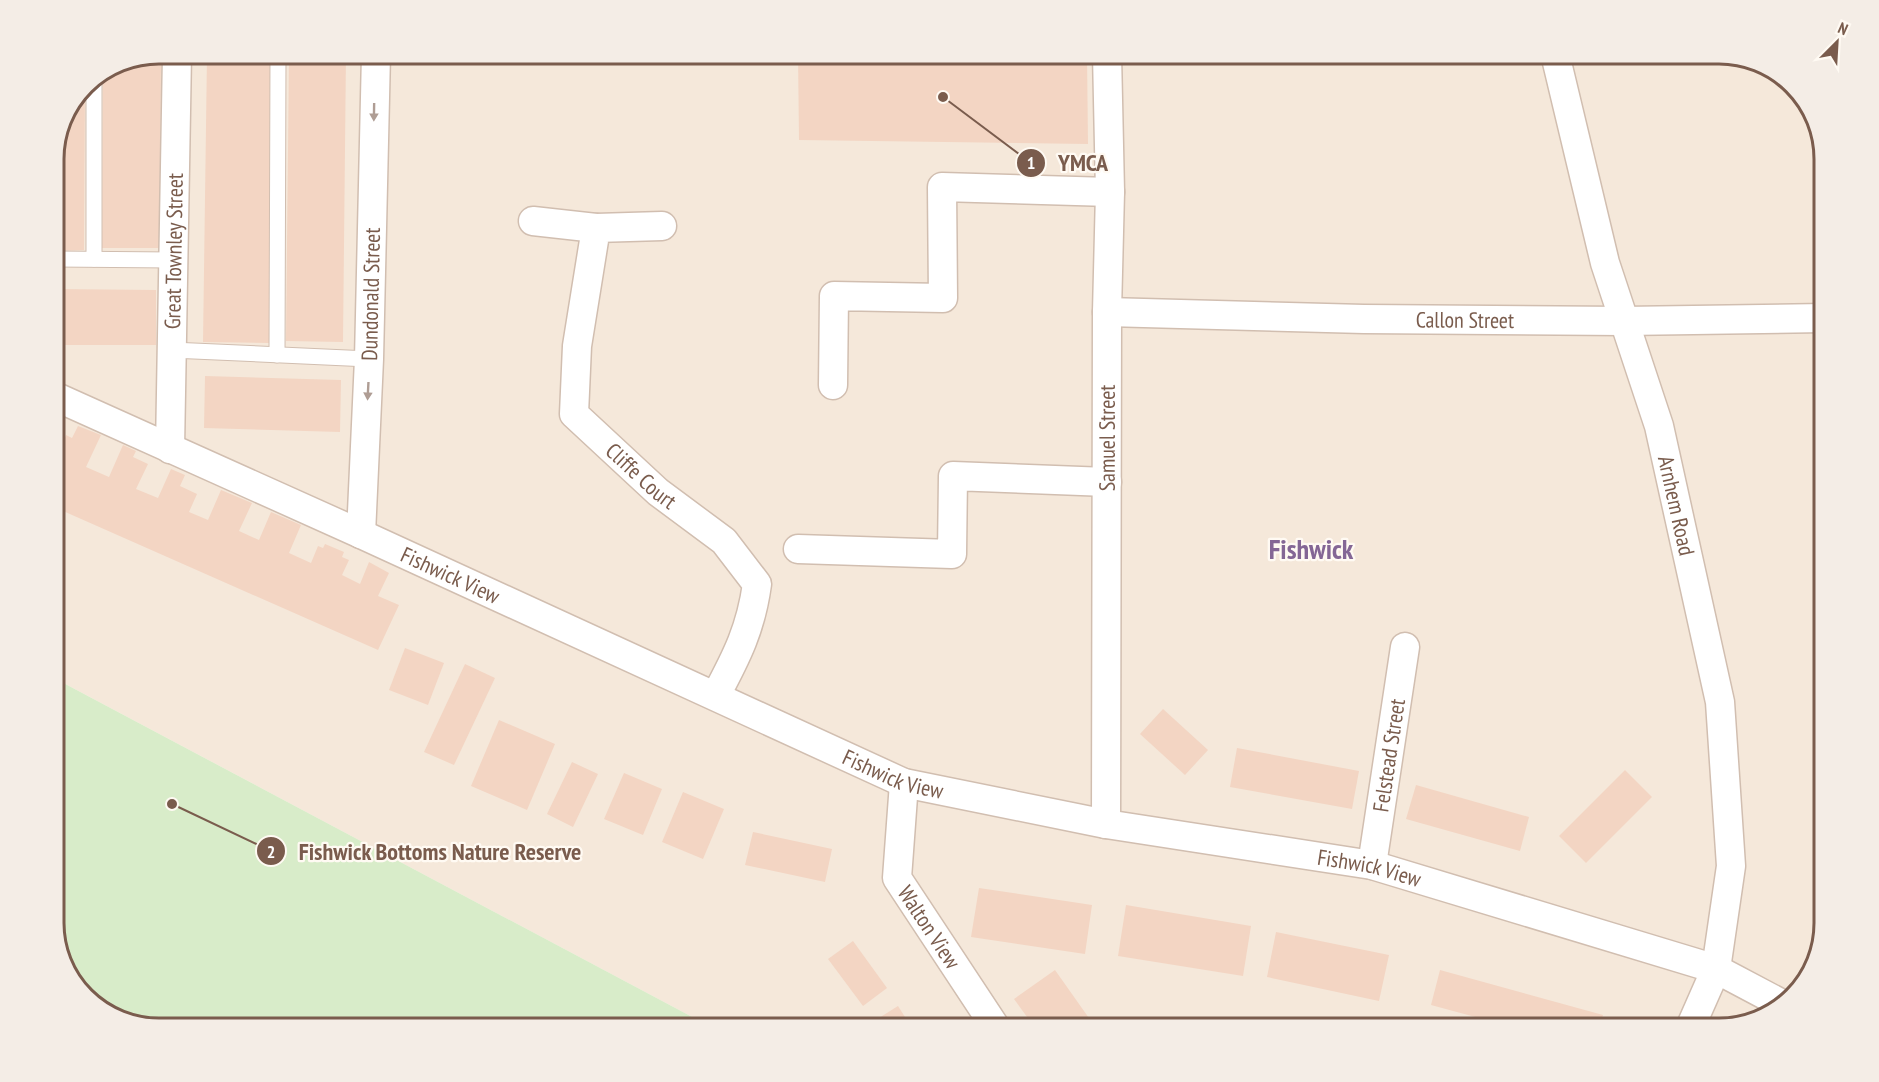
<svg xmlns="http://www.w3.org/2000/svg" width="1879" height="1082" font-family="'PT Sans Narrow',sans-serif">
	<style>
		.residential { fill: #f5e8da }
		.green { fill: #d8ecc9 }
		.building { fill: #f3d5c3 }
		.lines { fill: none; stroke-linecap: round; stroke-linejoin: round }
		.service-casing { stroke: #d1beb0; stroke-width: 17 }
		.minor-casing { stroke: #d1beb0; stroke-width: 31 }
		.service { stroke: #fff; stroke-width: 15 }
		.minor { stroke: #fff; stroke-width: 28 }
		.oneway { fill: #af9d94 }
		.labels { text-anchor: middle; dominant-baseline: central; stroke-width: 4.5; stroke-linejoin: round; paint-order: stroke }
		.street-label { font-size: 22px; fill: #7a5c4d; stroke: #fffaf3 }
		.district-label { font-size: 28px; font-weight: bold; fill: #846695; stroke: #fffaf3 }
		.rim { fill: none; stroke: #7a5c4d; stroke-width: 3 }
		.leader { fill: none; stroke: #7a5c4d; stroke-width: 2 }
		.callout-dot { fill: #7a5c4d; stroke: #fffaf3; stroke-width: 2 }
		.mark-label { font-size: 18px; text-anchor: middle; font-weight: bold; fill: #fff }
		.callout-label { font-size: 24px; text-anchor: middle; font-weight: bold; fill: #7a5c4d; stroke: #fffaf3; stroke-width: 4.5; stroke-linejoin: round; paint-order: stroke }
	</style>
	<rect width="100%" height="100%" fill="#fdf6ec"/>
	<!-- residential -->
	<path class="residential" d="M160 54H1719L1772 68 1807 101 1825 153V923L1811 975 1772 1014 1720 1028H713L54 678V153L85 85 120 62Z"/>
	<!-- green -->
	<path class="green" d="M54 678 713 1028H160L107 1014 72 981 54 929Z"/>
	<!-- building -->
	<g class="building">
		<path d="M161 54 160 248H102L103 73 120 62Z"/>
		<path d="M207 54H270L269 343 203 342Z"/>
		<path d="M289 54H346L343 342 286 341Z"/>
		<path d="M798 54H1087L1088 144 799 140Z"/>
		<path d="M85 85 84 250 54 251V153Z"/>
		<path d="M54 289 156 290V345H54Z"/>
		<path d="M205 376 341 380 340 432 204 428Z"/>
		<path d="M78 426 101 435 86 467 109 477 123 445 136 451 133 457 148 464 136 489 158 498 171 469 185 475 180 486 197 494 189 512 208 520 221 490 252 503 239 531 259 540 271 512 301 525 289 553 311 563 318 546 323 548 325 544 344 552 342 557 349 560 342 575 360 584 369 562 389 573 378 596 399 605 378 650 54 507V450L59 452 66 435 72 438Z"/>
		<path d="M405 648 444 663 428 705 389 690Z"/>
		<path d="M465 664 495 678 454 765 424 752Z"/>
		<path d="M1163 709 1208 750 1185 775 1140 734Z"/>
		<path d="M499 720 555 744 527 810 471 786Z"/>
		<path d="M1237 748 1359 771 1352 809 1230 787Z"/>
		<path d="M572 762 598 774 573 827 547 814Z"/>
		<path d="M1625 770 1652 797 1586 863 1559 836Z"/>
		<path d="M624 773 662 789 643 835 604 819Z"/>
		<path d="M1416 785 1529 817 1520 851 1406 819Z"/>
		<path d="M683 792 724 809 703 859 662 842Z"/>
		<path d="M753 832 832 849 825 882 745 865Z"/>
		<path d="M979 888 1092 905 1085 954 971 937Z"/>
		<path d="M1126 905 1251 926 1243 976 1118 956Z"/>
		<path d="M1276 932 1389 955 1379 1001 1267 977Z"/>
		<path d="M853 941 887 988 863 1006 828 959Z"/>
		<path d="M1055 970 1096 1028H1035L1014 999Z"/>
		<path d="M1440 970 1603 1015 1599 1028H1516L1431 1005Z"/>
		<path d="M898 1006 912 1028H874L871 1023Z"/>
	</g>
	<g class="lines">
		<defs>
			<g id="service">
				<path d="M54 259 173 260"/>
				<path d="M94 259V79"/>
				<path d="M171 350 369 359"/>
				<path d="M277 355 278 54"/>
			</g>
			<g id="minor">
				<path id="s1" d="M1555 54 1605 263 1659 426 1720 702 1731 866 1716 969 1690 1028"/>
				<path d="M533 221 596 228"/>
				<path id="s2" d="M662 226 596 228 577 346 574 414 658 492 724 541 757 584C751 628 737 656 716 695"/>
				<path id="s3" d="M1107 312 1364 319 1624 321 1825 318"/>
				<path d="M833 385 834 296 943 298 942 187 1110 192"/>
				<path id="s4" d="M54 396 361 534 904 783 1106 824 1372 865 1716 969 1782 1004"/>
				<path id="s5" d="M170 449 177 54"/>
				<path id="s6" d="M361 534 369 359 376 54"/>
				<path d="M798 549 952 554 953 476 1107 482"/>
				<path id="s7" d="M904 783 897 878 996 1028"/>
				<path id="s8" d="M1106 824 1107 312 1110 192 1107 54"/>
				<path id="s9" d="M1372 865 1405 647"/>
			</g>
		</defs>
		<!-- service casing -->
		<use href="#service" class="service-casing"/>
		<!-- minor casing -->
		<use href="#minor" class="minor-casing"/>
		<!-- service -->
		<use href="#service" class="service"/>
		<!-- minor -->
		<use href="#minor" class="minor"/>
	</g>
	<!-- one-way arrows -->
	<defs><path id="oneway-solid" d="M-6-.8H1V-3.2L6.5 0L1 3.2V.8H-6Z" transform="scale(1.5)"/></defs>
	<g class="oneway">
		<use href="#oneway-solid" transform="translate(374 112) rotate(91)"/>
		<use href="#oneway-solid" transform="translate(368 391) rotate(93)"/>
	</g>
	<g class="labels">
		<!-- street labels -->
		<g class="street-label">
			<text stroke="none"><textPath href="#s5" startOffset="198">Great Townley Street</textPath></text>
			<text stroke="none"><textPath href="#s6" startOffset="240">Dundonald Street</textPath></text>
			<text stroke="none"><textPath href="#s3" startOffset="358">Callon Street</textPath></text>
			<text stroke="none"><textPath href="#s8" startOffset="386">Samuel Street</textPath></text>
			<text stroke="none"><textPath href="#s2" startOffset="345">Cliffe Court</textPath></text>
			<text stroke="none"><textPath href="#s1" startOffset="468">Arnhem Road</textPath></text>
			<text stroke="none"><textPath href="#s4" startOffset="435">Fishwick View</textPath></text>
			<text stroke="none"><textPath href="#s9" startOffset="111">Felstead Street</textPath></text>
			<text stroke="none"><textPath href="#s4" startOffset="921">Fishwick View</textPath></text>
			<text stroke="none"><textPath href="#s4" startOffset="1407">Fishwick View</textPath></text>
			<text stroke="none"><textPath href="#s7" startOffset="154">Walton View</textPath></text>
		</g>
		<!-- district labels -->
		<g class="district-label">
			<text x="1311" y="548">Fishwick</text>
		</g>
	</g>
	<!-- crop -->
	<path d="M0 0H1879V1082H0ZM159 64H1719A95 95 0 0 1 1814 159V923A95 95 0 0 1 1719 1018H159A95 95 0 0 1 64 923V159A95 95 0 0 1 159 64Z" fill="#f4ede6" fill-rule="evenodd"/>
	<path class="rim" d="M159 64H1719A95 95 0 0 1 1814 159V923A95 95 0 0 1 1719 1018H159A95 95 0 0 1 64 923V159A95 95 0 0 1 159 64Z"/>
	<!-- callouts -->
	<path class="leader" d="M943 97L1031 163M172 804L271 851"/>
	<g class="callout-dot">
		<circle cx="943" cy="97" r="6"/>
		<circle cx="172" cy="804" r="6"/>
		<circle cx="1031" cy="163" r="15"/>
		<circle cx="271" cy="851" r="15"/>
	</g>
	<g class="mark-label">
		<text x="1031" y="169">1</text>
		<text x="271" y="858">2</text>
	</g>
	<g class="callout-label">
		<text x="1083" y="171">YMCA</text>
		<text x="440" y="860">Fishwick Bottoms Nature Reserve</text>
	</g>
	<!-- north arrow -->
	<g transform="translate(1837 42) rotate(24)" stroke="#fffaf3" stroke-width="4.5" paint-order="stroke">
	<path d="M0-4.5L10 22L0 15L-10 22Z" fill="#7a5c4d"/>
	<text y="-9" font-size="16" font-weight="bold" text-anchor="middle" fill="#7a5c4d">N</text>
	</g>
</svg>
